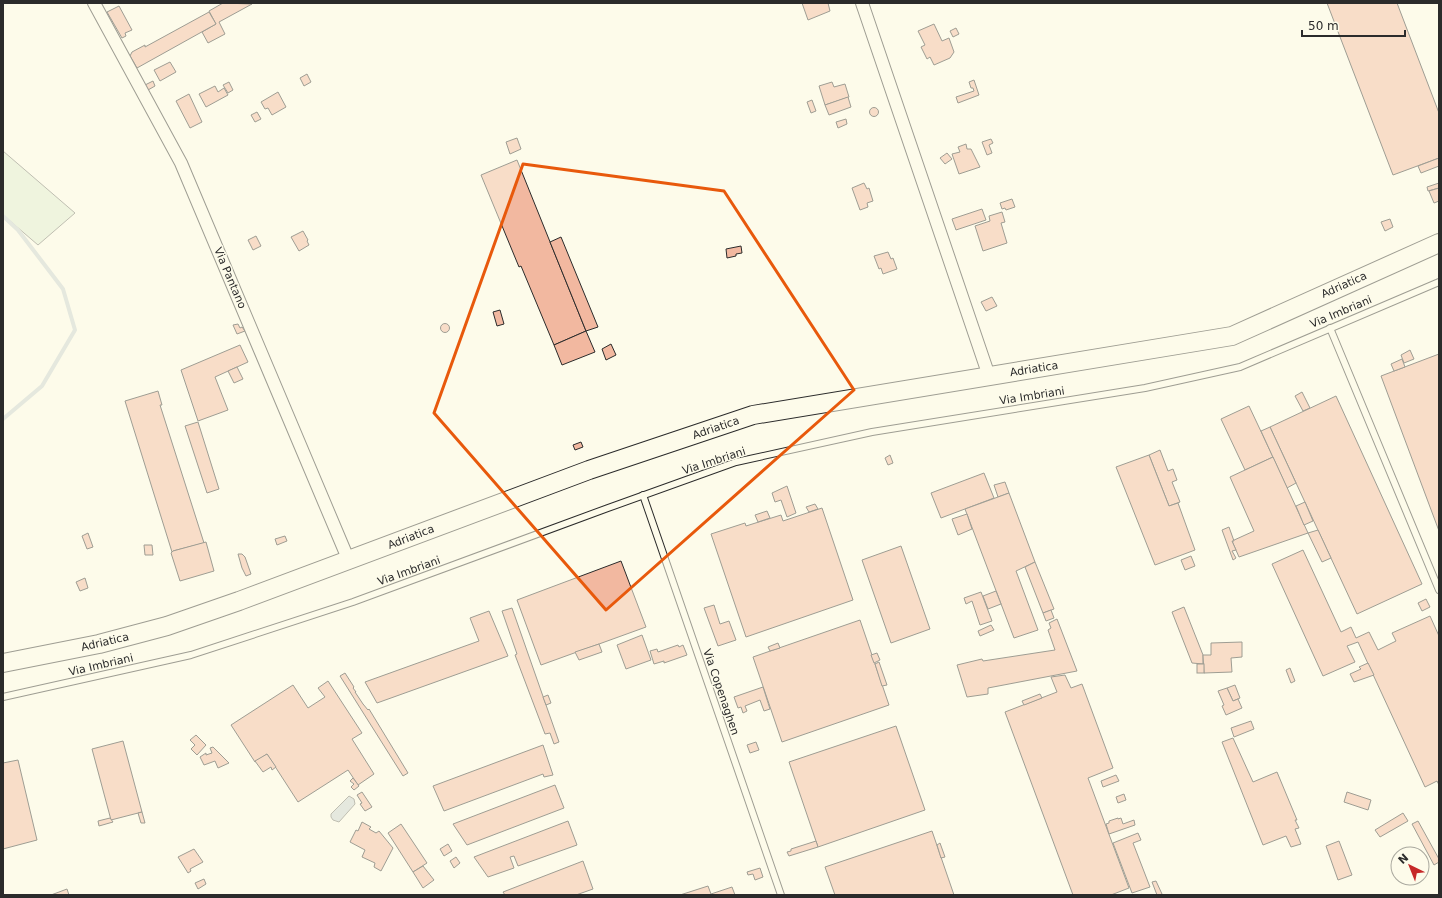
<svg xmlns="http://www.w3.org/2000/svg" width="1442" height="898" font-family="'DejaVu Sans',sans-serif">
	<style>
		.green { fill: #deebd1; stroke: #74746e }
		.water { fill: #c7d0d0; stroke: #74746e }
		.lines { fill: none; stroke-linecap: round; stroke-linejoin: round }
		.stream { stroke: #c7d0d0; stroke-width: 4 }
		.building { fill: #f2b8a0; stroke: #2b2b2b }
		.service-casing { stroke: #2b2b2b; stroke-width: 8 }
		.minor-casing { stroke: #2b2b2b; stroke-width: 14 }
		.secondary-casing { stroke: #2b2b2b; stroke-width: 20 }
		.service { stroke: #fdfbea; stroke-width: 6 }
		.minor { stroke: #fdfbea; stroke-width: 12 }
		.secondary { stroke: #fdfbea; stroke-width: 18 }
		.marked { fill: none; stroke: #e8590c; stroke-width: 3; stroke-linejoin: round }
		.labels { text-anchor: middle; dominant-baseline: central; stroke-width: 3; stroke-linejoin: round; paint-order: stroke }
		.street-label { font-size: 11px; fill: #2b2b2b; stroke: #fdfbea }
	</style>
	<rect width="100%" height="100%" fill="#fdfbea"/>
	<!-- green -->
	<path class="green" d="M3 151 75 213 38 245 3 215Z"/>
	<!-- water -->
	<path class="water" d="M349 796 354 799 355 804 339 822 333 820 331 817V814Z"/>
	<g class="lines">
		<!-- stream -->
		<path class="stream" d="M3 216 18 230 63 289 75 330 42 386 3 419"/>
	</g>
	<!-- building -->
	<g class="building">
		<path d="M223 3 252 4 219 22 225 34 208 43 202 32 216 24 209 11Z"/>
		<path d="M802 3H828L830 11 808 20Z"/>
		<path d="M1327 3H1397L1439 113V158L1393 175Z"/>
		<path d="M119 6 132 30 125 33 126 36 122 38 107 12Z"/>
		<path d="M209 12 216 24 137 68 130 56 132 52 145 45V47Z"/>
		<path d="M934 24 942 41 949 38 954 52 950 58 934 65 930 57 927 59 921 47 925 45 918 31Z"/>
		<path d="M956 28 959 34 953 37 950 31Z"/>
		<path d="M170 62 176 72 160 81 154 70Z"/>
		<path d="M307 74 311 82 304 86 300 78Z"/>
		<path d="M974 80 979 95 958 103 956 97 974 91 973 88H971L969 82Z"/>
		<path d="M153 81 155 86 148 90 145 85Z"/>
		<path d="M229 82 233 90 228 93 223 85Z"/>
		<path d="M832 82 834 87 845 84 849 97 825 105 819 86Z"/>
		<path d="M215 86 218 92 224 88 228 95 206 107 199 94Z"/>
		<path d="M278 92 286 107 272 115 268 108 265 109 261 102Z"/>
		<path d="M189 94 202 122 190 128 176 101Z"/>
		<path d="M848 97 851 107 829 115 825 105Z"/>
		<path d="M812 100 816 111 811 113 807 102Z"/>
		<circle cx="874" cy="112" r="4.5"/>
		<path d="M257 112 261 119 255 122 251 115Z"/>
		<path d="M846 119 847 124 838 128 836 122Z"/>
		<path d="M517 138 521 149 510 154 506 142Z"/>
		<path d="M991 139 993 143 989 145 992 153 987 155 982 142Z"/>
		<path d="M966 144 967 149H971L980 167 959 174 952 154 960 152 958 147Z"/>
		<path d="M947 153 952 159 945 164 940 158Z"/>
		<path d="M1439 158V166L1421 173 1418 166Z"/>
		<path d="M517 160 586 331 554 345 521 266 519 267 481 175Z"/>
		<path d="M864 183 867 189 869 188 873 201 867 203 868 207 860 210 852 188Z"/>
		<path d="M1439 183V188L1428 191 1427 187Z"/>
		<path d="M1439 188V201L1434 203 1429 191Z"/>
		<path d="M1012 199 1015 207 1006 210 1005 208 1002 209 1000 203Z"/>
		<path d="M982 209 986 220 956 230 952 219Z"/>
		<path d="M1002 212 1005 222 1001 223 1007 243 983 251 975 226 990 221 989 216Z"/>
		<path d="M1390 219 1393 227 1385 231 1381 222Z"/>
		<path d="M303 231 308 240 307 241 309 245 299 251 291 237Z"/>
		<path d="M256 236 261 246 253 250 248 240Z"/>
		<path d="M561 237 598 327 586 331 550 242Z"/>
		<path d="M741 246 742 253 736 254V256L727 258 726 249Z"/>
		<path d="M888 252 891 259 893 258 897 269 883 274 881 268 879 269 874 256Z"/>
		<path d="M992 297 997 306 986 311 981 302Z"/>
		<path d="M500 310 504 324 497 326 493 312Z"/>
		<circle cx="445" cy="328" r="4.5"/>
		<path d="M238 324 240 328 242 327 245 331 237 334 233 325Z"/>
		<path d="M586 331 595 352 562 365 554 345Z"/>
		<path d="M611 344 616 355 606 360 602 349Z"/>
		<path d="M240 345 248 362 215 377 228 410 198 421 181 370Z"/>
		<path d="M1410 350 1414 359 1404 363 1401 355Z"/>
		<path d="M1439 354V531L1381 376Z"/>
		<path d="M1402 359 1405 367 1394 371 1391 364Z"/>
		<path d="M237 367 243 379 234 383 228 371Z"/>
		<path d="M158 391 162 405H160L204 543 173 551 172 552 125 401Z"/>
		<path d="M1302 392 1310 408 1303 411 1295 396Z"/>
		<path d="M1336 396 1422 584 1357 614 1270 427Z"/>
		<path d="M1249 406 1273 457 1245 470 1221 419Z"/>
		<path d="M198 422 219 489 207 493 185 426Z"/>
		<path d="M1270 427 1296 483 1287 488 1261 431Z"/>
		<path d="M581 442 583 447 575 450 573 445Z"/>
		<path d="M1160 450 1168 471 1173 469 1177 480 1172 482 1180 502 1169 506 1149 455Z"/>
		<path d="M890 455 893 463 888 465 885 458Z"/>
		<path d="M1149 455 1169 506 1178 503 1195 550 1155 565 1116 467Z"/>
		<path d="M1273 457 1308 533 1239 557 1232 541 1254 531 1230 477Z"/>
		<path d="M984 473 994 498 941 518 931 493Z"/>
		<path d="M1005 482 1009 493 998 497 994 485Z"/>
		<path d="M787 486 796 513 787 517 781 500 775 502 772 493Z"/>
		<path d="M1009 493 1035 562 1016 571 1038 630 1014 638 965 509Z"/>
		<path d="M1305 502 1313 521 1304 525 1296 506Z"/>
		<path d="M815 504 818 509 809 512 806 507Z"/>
		<path d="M822 508 853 600 746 637 711 534 745 523 746 526 781 515 783 521Z"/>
		<path d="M767 511 770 518 758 522 755 515Z"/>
		<path d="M967 514 972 529 958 535 952 519Z"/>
		<path d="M1229 527 1234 541H1232L1236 550 1232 551 1236 558 1233 560 1222 530Z"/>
		<path d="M1318 530 1331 558 1322 562 1308 533Z"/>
		<path d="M88 533 93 547 87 549 82 536Z"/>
		<path d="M285 536 287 541 277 545 275 539Z"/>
		<path d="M206 542 214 571 180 581 171 553 173 551Z"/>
		<path d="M144 545H152L153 555H145Z"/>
		<path d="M901 546 930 629 891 643 862 560Z"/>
		<path d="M1303 550 1341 632 1351 627 1356 638 1369 632 1378 650 1396 641 1392 633 1430 616 1439 636V785L1437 781 1425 787 1358 642 1347 646 1355 662 1323 676 1272 564Z"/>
		<path d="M238 554H242L245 557 251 574 246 576 242 568Z"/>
		<path d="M1191 556 1195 566 1185 570 1181 560Z"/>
		<path d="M621 561 646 627 541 665 517 600Z"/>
		<path d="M1035 562 1054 609 1043 613 1025 567Z"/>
		<path d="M85 578 88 588 80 591 76 582Z"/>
		<path d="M996 591 1001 604 988 609 983 596Z"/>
		<path d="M981 592 992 621 980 625 972 601 966 604 964 598Z"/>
		<path d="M1426 599 1430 607 1422 611 1418 603Z"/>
		<path d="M714 605 720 624 729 621 736 640 718 646 704 608Z"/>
		<path d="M1184 607 1203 655V664L1192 663 1172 612Z"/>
		<path d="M512 608 559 742 554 744 550 733 545 734 515 655 517 654 502 611Z"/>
		<path d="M1051 610 1054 618 1046 621 1043 613Z"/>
		<path d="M489 611 508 656 377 703 365 682 479 641 470 618Z"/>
		<path d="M1057 619 1077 671 988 688V694L967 697 957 665 982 659 983 661 1055 650 1048 630 1051 628 1049 623Z"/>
		<path d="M860 620 889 705 782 742 753 657Z"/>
		<path d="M991 625 994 630 980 636 978 631Z"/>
		<path d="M642 635 651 660 626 669 617 645Z"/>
		<path d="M1242 642V657L1231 658 1232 672 1204 673 1203 655H1211V643Z"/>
		<path d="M778 643 780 648 770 651 768 647Z"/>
		<path d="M599 644 602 652 579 660 575 652Z"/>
		<path d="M678 645 679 647 683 645 687 655 664 663V661L654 664 650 651 657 649 658 652Z"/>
		<path d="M877 653 880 660 874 663 871 655Z"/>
		<path d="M879 662 887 685 882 686 875 664Z"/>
		<path d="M1368 663 1374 675 1354 682 1350 674 1361 669 1359 667Z"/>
		<rect x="1197" y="664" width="7" height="9"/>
		<path d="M1290 668 1295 681 1291 683 1286 670Z"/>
		<path d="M345 673 354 687 353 688 356 692H355L363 704 368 710 369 709 408 773 403 776 340 676Z"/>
		<path d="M1065 675 1071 688 1082 684 1113 768 1088 778 1129 888 1111 895H1073L1005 712 1057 692 1051 677Z"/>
		<path d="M328 681 362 733 352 739 374 774 358 785 348 770 298 802 267 754 255 762 231 725 293 685 308 708 325 697 318 688Z"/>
		<path d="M1235 685 1240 698 1233 701 1227 688Z"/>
		<path d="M763 687 770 709 764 711 760 700 745 706 747 711 743 713 741 707 738 708 734 697Z"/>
		<path d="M1227 688 1233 701 1238 699 1242 708 1226 715 1222 706 1224 705 1218 691Z"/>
		<path d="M1040 694 1042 698 1024 705 1022 701Z"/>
		<path d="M548 695 551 703 546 705 543 697Z"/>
		<path d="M1251 721 1254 729 1234 737 1231 728Z"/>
		<path d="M896 726 925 810 818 847 789 762Z"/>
		<path d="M196 735 206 745 197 755 191 749 195 745 190 740Z"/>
		<path d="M1233 738 1253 782 1277 772 1297 820H1295L1299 828 1295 829 1301 844 1291 847 1286 836 1263 845 1222 742Z"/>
		<path d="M123 741 142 812 111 820 92 749Z"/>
		<path d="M756 742 759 750 750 753 747 745Z"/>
		<path d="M543 745 553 775 544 777 543 774 444 811 433 786Z"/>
		<path d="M213 747 229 763 218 768 215 761 204 765 200 757 206 753V755L212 753 210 748Z"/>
		<path d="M267 754 276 767 272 770 271 767 263 772 255 761Z"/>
		<path d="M18 760 37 840 3 849V763Z"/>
		<path d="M1116 775 1119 781 1103 787 1101 781Z"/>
		<path d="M353 778 359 786 354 790 351 787 354 784 350 781Z"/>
		<path d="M555 785 564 808 467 845 453 824Z"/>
		<path d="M362 792 372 807 365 811 360 804 362 803 357 795Z"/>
		<path d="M1347 792 1371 800 1368 810 1344 802Z"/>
		<path d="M1124 794 1126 800 1118 803 1116 797Z"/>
		<path d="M142 812 145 823H141L138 813Z"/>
		<path d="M1403 813 1408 821 1380 837 1375 830Z"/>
		<path d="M110 818 113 822 99 826 98 821Z"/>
		<path d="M1118 818V819L1121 818 1123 824 1134 820 1135 825 1109 834 1106 824 1109 823V821Z"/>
		<path d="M568 821 577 845 518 866 514 856 510 857 514 868 488 877 474 857Z"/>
		<path d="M1418 821 1439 859V862L1434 865 1412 824Z"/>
		<path d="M362 822 371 827 369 829 376 833 379 831 393 848 381 871 374 867 375 863 362 857 365 850 350 842 356 830 358 831Z"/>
		<path d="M401 824 427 863 413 872 388 833Z"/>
		<path d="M932 831 954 895H835L825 867Z"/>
		<path d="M1138 833 1141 840 1133 843 1150 887 1132 893 1113 843Z"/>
		<path d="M816 841 818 847 789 856 787 852 791 851V849Z"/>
		<path d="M1339 841 1352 875 1338 880 1326 846Z"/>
		<path d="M940 843 945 857 941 858 937 845Z"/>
		<path d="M448 844 452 851 444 856 440 849Z"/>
		<path d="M194 849 203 862 190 869 191 871 188 873 178 857Z"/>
		<path d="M456 857 460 863 454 868 450 861Z"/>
		<path d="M583 861 593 889 576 895H505L503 892Z"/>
		<path d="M423 866 434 880 423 888 413 872Z"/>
		<path d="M760 868 763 877 755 880 753 874 748 875 747 872Z"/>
		<path d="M204 879 206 884 198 889 195 883Z"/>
		<path d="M1156 881 1162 894 1160 895H1157L1152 882Z"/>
		<path d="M708 886 711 894 732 887 735 895H680Z"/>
		<path d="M67 889 69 895H51Z"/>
	</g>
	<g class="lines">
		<defs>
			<g id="service">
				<path d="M1330 328 1439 590"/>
				<path d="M643 495 781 895"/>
				<path d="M3 697 191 655 353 602 608 508 736 462 872 432 1145 388 1240 367 1439 282"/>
			</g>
			<g id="minor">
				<path d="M94 3 181 163 349 561"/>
				<path d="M862 3 989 376"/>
			</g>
			<path id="secondary" d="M3 663 99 644 167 626 239 601 589 470 753 415 1232 336 1439 243"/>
		</defs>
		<!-- service casing -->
		<use href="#service" class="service-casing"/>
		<!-- minor casing -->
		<use href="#minor" class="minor-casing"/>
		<!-- secondary casing -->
		<use href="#secondary" class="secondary-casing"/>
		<!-- service -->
		<use href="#service" class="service"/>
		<!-- minor -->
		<use href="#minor" class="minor"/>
		<!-- secondary -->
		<use href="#secondary" class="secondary"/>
	</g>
	<!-- marked area -->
	<path d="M0 0H1442V898H0ZM523 164 724 191 854 390 606 610 434 413Z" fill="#fdfbea" fill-opacity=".55" fill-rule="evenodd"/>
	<path class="marked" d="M523 164 724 191 854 390 606 610 434 413Z"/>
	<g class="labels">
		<!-- street labels -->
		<g class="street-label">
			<text transform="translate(230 278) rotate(67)">Via Pantano</text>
			<text transform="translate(1344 285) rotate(-24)">Adriatica</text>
			<text transform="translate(1341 312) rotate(-23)">Via Imbriani</text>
			<text transform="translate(1034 369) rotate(-9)">Adriatica</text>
			<text transform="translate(1032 396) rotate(-9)">Via Imbriani</text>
			<text transform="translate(716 428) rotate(-19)">Adriatica</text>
			<text transform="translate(714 461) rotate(-18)">Via Imbriani</text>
			<text transform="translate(411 537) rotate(-21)">Adriatica</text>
			<text transform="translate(409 571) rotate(-20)">Via Imbriani</text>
			<text transform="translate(105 642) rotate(-13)">Adriatica</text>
			<text transform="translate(101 665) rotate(-13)">Via Imbriani</text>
			<text transform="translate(721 692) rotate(71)">Via Copenaghen</text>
		</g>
	</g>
	<!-- border -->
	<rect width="1442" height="898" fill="none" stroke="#2b2b2b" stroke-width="8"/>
	<!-- north arrow -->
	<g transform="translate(1410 866) rotate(317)"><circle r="19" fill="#fdfbea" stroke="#a9a89e"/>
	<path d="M0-3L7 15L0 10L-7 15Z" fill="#c62828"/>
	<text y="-6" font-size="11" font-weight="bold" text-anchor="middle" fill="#2b2b2b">N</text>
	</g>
	<!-- scale -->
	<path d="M1302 30v6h103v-6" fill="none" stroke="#2b2b2b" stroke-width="2"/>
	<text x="1308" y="30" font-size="12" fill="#2b2b2b" stroke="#fdfbea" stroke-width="3" paint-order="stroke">50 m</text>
</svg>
